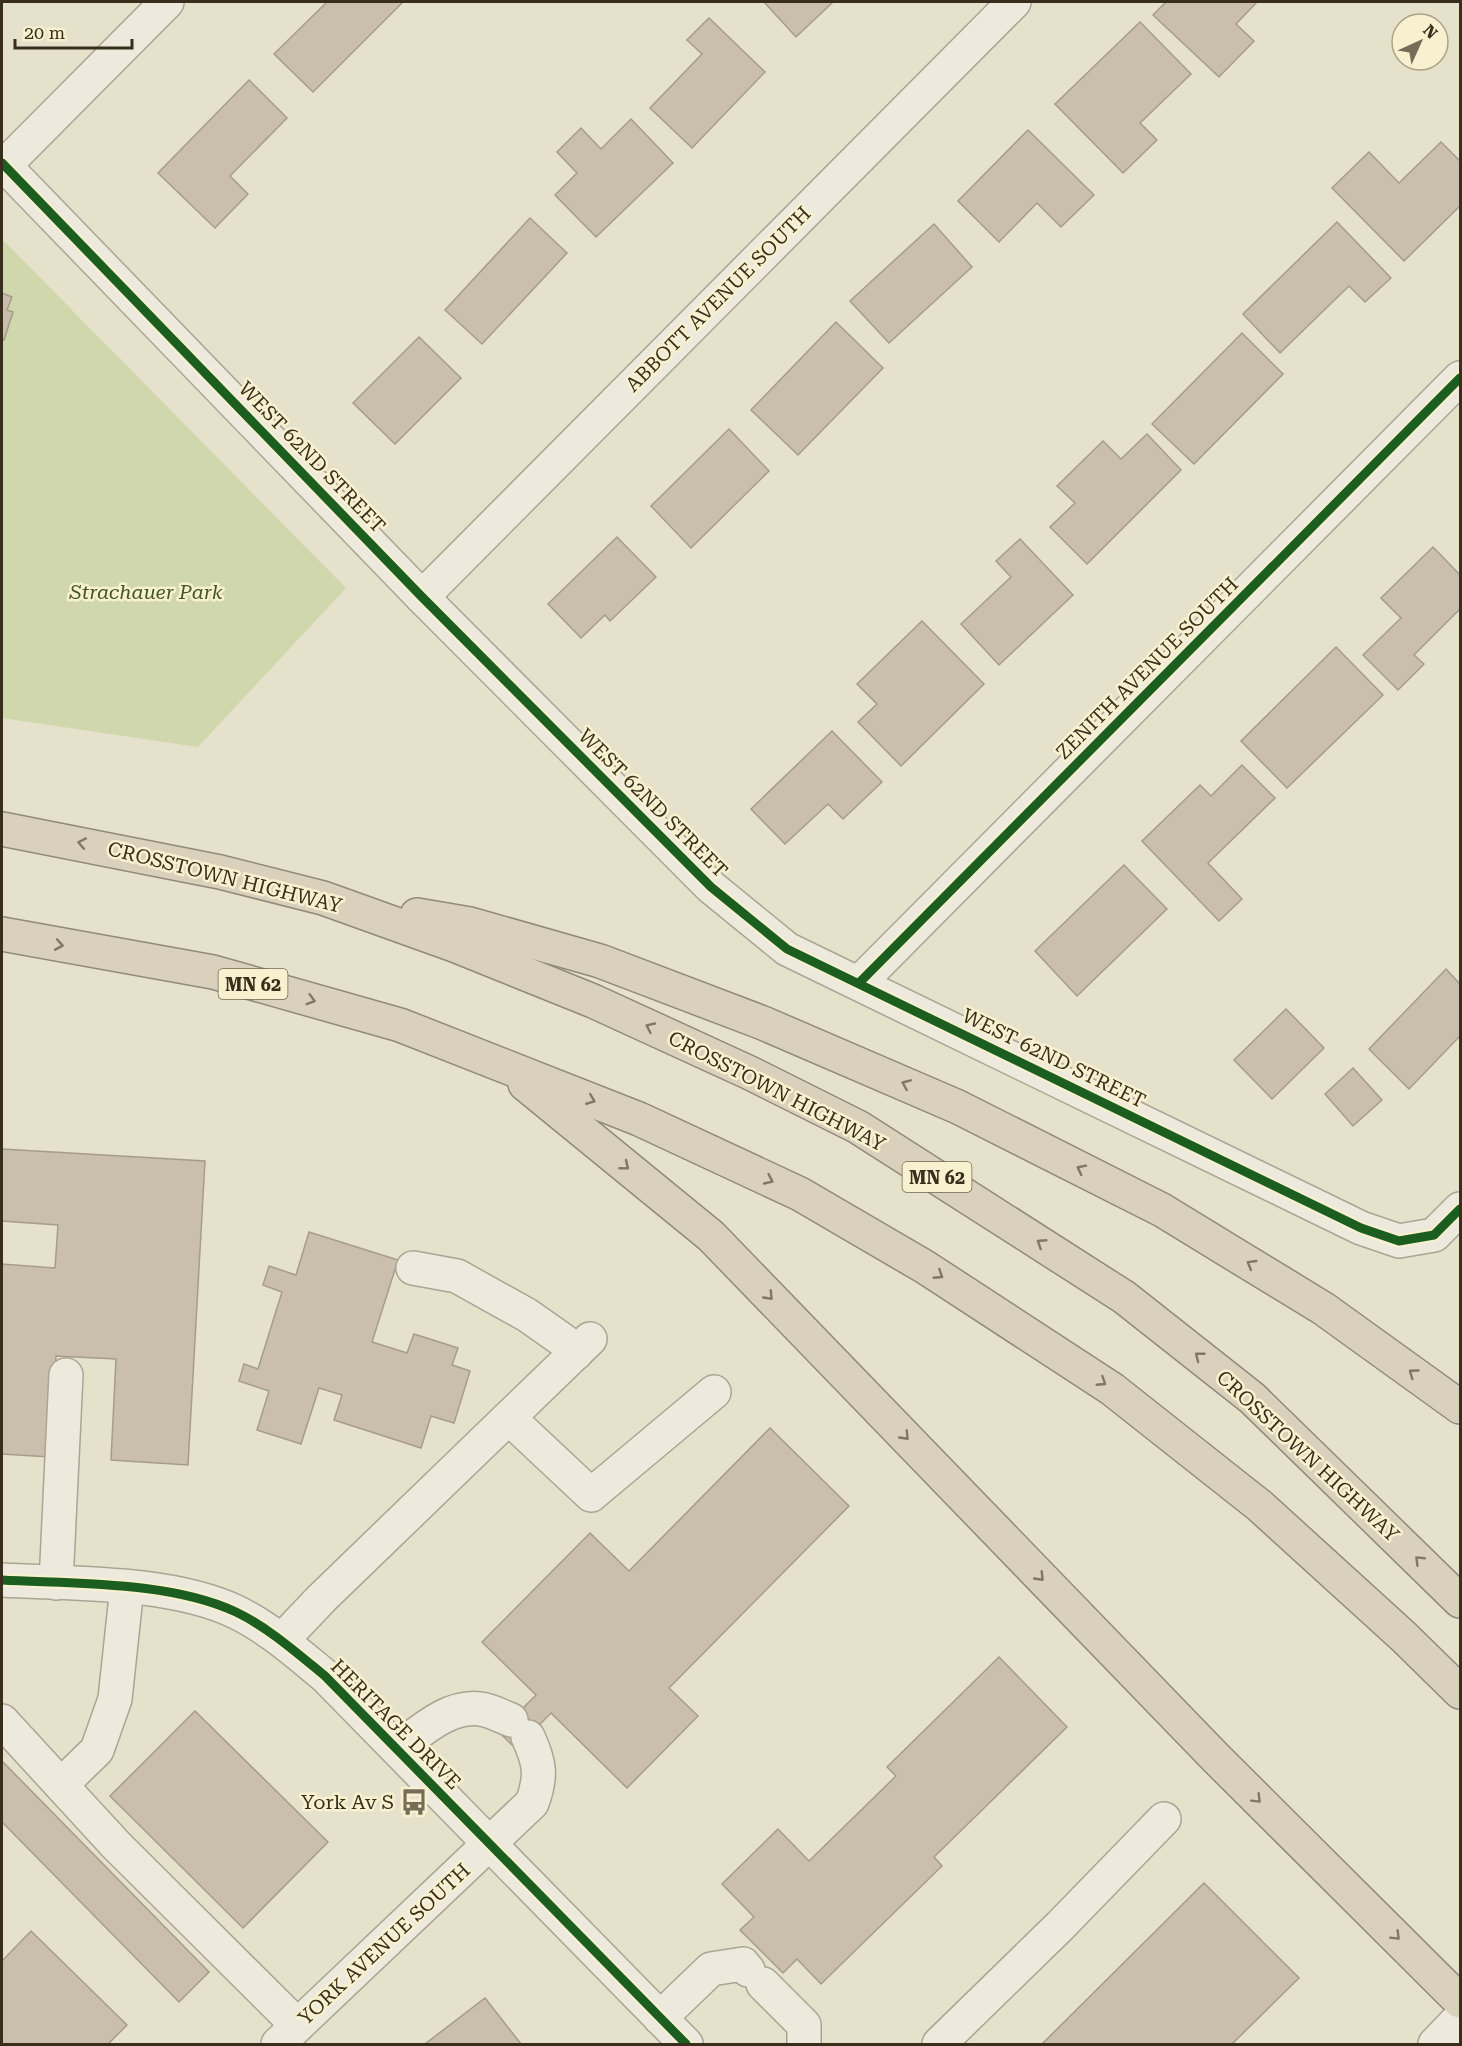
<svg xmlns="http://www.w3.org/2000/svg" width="1462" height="2046" font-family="'Roboto Serif',serif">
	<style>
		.green { fill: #d1d7ac }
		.building { fill: #c9bfac; stroke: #a69c8a; stroke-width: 1.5 }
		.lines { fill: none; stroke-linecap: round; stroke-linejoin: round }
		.minor-casing { stroke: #aba494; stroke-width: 36 }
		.highway-casing { stroke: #908a7b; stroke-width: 36 }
		.minor { stroke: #edeadd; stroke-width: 33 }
		.highway { stroke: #d9d1bb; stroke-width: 33 }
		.cycleway-casing { stroke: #f8f1d0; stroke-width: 13 }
		.cycleway { stroke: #1b5e20; stroke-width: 9 }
		.oneway { stroke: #817764 }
		.labels { text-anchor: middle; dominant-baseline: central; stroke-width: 5; stroke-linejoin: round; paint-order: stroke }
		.shield { fill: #f8f1d0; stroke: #726852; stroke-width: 1.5 }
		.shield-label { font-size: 18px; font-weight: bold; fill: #392e1c }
		.street-label { font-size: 20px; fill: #392e1c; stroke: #f8f1d0 }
		.park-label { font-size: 20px; font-style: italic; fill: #425721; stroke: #f8f1d0 }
		.poi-label { font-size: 20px; fill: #392e1c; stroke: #f8f1d0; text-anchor: end }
	</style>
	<rect width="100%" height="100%" fill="#e6e1cb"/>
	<!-- green -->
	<path class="green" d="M2 239 346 588 198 747 2 718Z"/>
	<!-- building -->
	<g class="building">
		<path d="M327 2H400L402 3 313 92 274 54Z"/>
		<path d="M764 2H833L796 37Z"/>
		<path d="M1166 2H1257L1236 24 1254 41 1219 77 1153 15Z"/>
		<path d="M709 18 765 72 692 148 650 108 702 54 687 40Z"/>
		<path d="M1140 22 1191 74 1140 123 1157 140 1123 173 1055 104Z"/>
		<path d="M249 80 287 118 230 176 248 194 215 228 158 173Z"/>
		<path d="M631 119 673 163 596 237 555 195 577 173 557 152 581 128 601 149Z"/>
		<path d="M1028 130 1094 195 1061 227 1037 203 999 242 958 201Z"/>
		<path d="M1441 142 1460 161V206L1404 261 1332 188 1369 152 1399 183Z"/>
		<path d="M530 218 567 253 482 344 445 310Z"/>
		<path d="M1337 222 1391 278 1365 302 1349 286 1280 353 1243 314Z"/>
		<path d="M934 224 972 267 889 343 850 301Z"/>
		<path d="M2 293 12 297 7 310 13 312 4 340H2Z"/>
		<path d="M836 322 883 368 798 455 751 410Z"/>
		<path d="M1242 333 1283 374 1194 464 1152 424Z"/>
		<path d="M419 337 461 378 395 444 353 403Z"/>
		<path d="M729 429 769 471 691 548 651 506Z"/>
		<path d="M1147 434 1181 470 1087 564 1050 527 1075 503 1057 486 1103 441 1121 459Z"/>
		<path d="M617 537 656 577 610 621 605 615 581 638 548 604Z"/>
		<path d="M1020 539 1073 595 999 665 961 624 1011 577 996 561Z"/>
		<path d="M1433 547 1460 575V609L1414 655 1424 664 1398 690 1363 655 1401 618 1381 598Z"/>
		<path d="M922 621 984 684 901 766 858 722 877 704 857 684Z"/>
		<path d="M1336 647 1383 695 1287 788 1241 741Z"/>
		<path d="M832 731 882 782 843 819 828 804 785 844 751 809Z"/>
		<path d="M1242 765 1275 798 1208 863 1242 899 1219 921 1142 841 1200 785 1211 796Z"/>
		<path d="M1124 865 1167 909 1077 996 1035 951Z"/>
		<path d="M1446 969 1460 984V1036L1409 1089 1369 1049Z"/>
		<path d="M1286 1009 1324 1048 1272 1099 1234 1060Z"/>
		<path d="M1353 1068 1382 1100 1353 1126 1325 1094Z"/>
		<path d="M2 1149 205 1161 188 1465 111 1460 116 1359 56 1356 50 1457 2 1454V1264L55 1268 58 1225 2 1221Z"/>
		<path d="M309 1232 398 1260 372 1342 407 1353 414 1334 458 1348 452 1365 470 1371 454 1423 431 1416 421 1448 334 1420 342 1395 319 1388 301 1444 257 1430 269 1391 239 1381 244 1364 258 1369 282 1292 263 1285 269 1266 296 1275Z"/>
		<path d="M770 1428 849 1506 669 1688 698 1716 627 1788 551 1713 516 1749 499 1732 536 1695 482 1642 590 1533 629 1571Z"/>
		<path d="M999 1657 1067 1727 934 1857 942 1866 821 1984 797 1959 783 1973 740 1930 754 1917 722 1884 778 1829 809 1861 896 1776 887 1767Z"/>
		<path d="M195 1711 328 1842 243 1928 110 1796Z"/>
		<path d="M2 1761 209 1972 179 2002 2 1822Z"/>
		<path d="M1204 1883 1299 1978 1232 2044H1042Z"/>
		<path d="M31 1931 127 2025 108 2044H2V1961Z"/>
		<path d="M485 1998 521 2044H425Z"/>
	</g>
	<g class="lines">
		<defs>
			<g id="minor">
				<path d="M2 163 422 597 711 887 787 949 1361 1228 1399 1241 1434 1235 1460 1209"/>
				<path d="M2 168 167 2"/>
				<path d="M422 597 1014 2"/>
				<path d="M859 983 1460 378"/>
				<path d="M413 1268 457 1276 527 1315 564 1341 576 1353"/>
				<path d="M509 1418 591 1495 714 1392"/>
				<path d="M2 1580C74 1584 170 1581 236 1612 269 1628 297 1653 325 1676L686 2044"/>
				<path d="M56 1583 66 1375"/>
				<path d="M282 1640 322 1598 590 1339"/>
				<path d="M2 1721 116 1845 297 2025"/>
				<path d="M397 1749C420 1732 448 1705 480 1709 490 1710 501 1716 511 1720"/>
				<path d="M61 1785 97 1750 115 1699 127 1587"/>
				<path d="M763 1984 804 2025V2044"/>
				<path d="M660 2018 711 1969 743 1964 748 1970"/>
				<path d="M278 2044 532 1803C542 1776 540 1763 528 1737"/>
				<path d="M939 2044 1060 1926 1164 1819"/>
				<path d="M1435 2044 1460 2018"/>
			</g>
			<g id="highway">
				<path d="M2 829 220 872 323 898 454 945 593 1001 750 1073 858 1127 1124 1297 1252 1398 1460 1601"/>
				<path d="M417 915 470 924 600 961 763 1023 958 1107 1162 1210 1324 1309 1460 1407"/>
				<path d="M2 934 213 972 400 1025 639 1119 800 1194 925 1267 1112 1389 1260 1506 1404 1637 1460 1692"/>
				<path d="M525 1084 711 1236 1216 1758 1460 2001"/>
			</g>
		</defs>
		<!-- minor casing -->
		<use href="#minor" class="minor-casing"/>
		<!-- highway casing -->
		<use href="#highway" class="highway-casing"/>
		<!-- minor -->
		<use href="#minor" class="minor"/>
		<!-- highway -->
		<use href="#highway" class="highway"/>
		<defs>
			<g id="cycleway">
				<path d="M2 163 422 597 711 887 787 949 1361 1228 1399 1241 1434 1235 1460 1209"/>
				<path d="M859 983 1460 378"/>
				<path d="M2 1580C74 1584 170 1581 236 1612 269 1628 297 1653 325 1676L686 2044"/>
			</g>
		</defs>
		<!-- cycleway casing -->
		<use href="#cycleway" class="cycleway-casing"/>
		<!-- cycleway -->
		<use href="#cycleway" class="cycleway"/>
	</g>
	<!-- one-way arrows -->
	<defs><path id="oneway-chevron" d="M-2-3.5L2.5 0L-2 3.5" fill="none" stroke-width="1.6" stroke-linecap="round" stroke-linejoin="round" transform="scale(1.5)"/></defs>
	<g class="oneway">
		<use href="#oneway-chevron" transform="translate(82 843) rotate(-169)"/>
		<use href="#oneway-chevron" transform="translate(59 945) rotate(10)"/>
		<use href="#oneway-chevron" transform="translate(311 1000) rotate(16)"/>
		<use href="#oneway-chevron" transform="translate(650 1027) rotate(-155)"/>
		<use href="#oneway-chevron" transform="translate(906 1084) rotate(-157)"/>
		<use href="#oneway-chevron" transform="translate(591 1100) rotate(22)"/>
		<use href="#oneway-chevron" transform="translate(625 1166) rotate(39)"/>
		<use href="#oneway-chevron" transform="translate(1081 1169) rotate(-153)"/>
		<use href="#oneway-chevron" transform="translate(769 1180) rotate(25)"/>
		<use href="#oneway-chevron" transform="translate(1041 1243) rotate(-147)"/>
		<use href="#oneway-chevron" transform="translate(1251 1264) rotate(-149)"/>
		<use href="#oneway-chevron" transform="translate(939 1275) rotate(33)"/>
		<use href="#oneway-chevron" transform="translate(769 1296) rotate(46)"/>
		<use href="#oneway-chevron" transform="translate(1199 1356) rotate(-142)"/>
		<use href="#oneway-chevron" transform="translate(1413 1373) rotate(-144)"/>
		<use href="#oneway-chevron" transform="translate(1102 1382) rotate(33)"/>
		<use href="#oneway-chevron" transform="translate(905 1436) rotate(46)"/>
		<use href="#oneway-chevron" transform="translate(1419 1560) rotate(-136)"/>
		<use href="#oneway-chevron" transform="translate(1040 1577) rotate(46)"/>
		<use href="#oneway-chevron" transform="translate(1257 1799) rotate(45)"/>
		<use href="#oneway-chevron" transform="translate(1396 1936) rotate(45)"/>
	</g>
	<!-- icons -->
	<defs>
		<symbol id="bus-bare" viewBox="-9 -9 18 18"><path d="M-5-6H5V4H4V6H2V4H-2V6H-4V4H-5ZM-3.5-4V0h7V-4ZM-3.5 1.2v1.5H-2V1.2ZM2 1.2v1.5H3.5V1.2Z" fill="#766d59" stroke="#f8f1d0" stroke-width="2.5" paint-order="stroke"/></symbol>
	</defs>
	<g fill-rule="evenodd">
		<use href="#bus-bare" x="395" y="1783" width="38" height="38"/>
	</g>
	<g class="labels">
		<!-- shield labels -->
		<g class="shield">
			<rect x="218.5" y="969" width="69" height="30" rx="4.5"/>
			<rect x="902.5" y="1162" width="69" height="30" rx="4.5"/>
		</g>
		<g class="shield-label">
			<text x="253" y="984">MN 62</text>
			<text x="937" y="1177">MN 62</text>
		</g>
		<!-- street labels -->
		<g class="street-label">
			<text transform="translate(718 299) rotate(-45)">ABBOTT AVENUE SOUTH</text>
			<text transform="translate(312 457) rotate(46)">WEST 62ND STREET</text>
			<text transform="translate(1147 668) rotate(-45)">ZENITH AVENUE SOUTH</text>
			<text transform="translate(653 803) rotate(45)">WEST 62ND STREET</text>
			<text transform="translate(225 877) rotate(14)">CROSSTOWN HIGHWAY</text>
			<text transform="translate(1054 1058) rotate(26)">WEST 62ND STREET</text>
			<text transform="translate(777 1091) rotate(27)">CROSSTOWN HIGHWAY</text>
			<text transform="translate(1308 1456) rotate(43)">CROSSTOWN HIGHWAY</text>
			<text transform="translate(396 1724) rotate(45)">HERITAGE DRIVE</text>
			<text transform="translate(384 1944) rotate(-43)">YORK AVENUE SOUTH</text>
		</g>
		<!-- park labels -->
		<g class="park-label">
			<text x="146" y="592">Strachauer Park</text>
		</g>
		<!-- poi labels -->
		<g class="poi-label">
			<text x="394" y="1802">York Av S</text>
		</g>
	</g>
	<!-- border -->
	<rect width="1462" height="2046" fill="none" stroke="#392e1c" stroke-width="6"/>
	<!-- north arrow -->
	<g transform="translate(1420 42) rotate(45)"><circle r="28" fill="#f8f1d0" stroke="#aca388" stroke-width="1.5"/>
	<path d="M0-4.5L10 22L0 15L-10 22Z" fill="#766d59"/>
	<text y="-9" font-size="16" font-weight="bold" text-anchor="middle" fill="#392e1c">N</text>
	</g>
	<!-- scale -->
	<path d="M15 39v9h117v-9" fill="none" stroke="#392e1c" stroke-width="3"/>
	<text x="24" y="39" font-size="18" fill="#392e1c" stroke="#f8f1d0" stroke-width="4.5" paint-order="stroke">20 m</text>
</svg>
